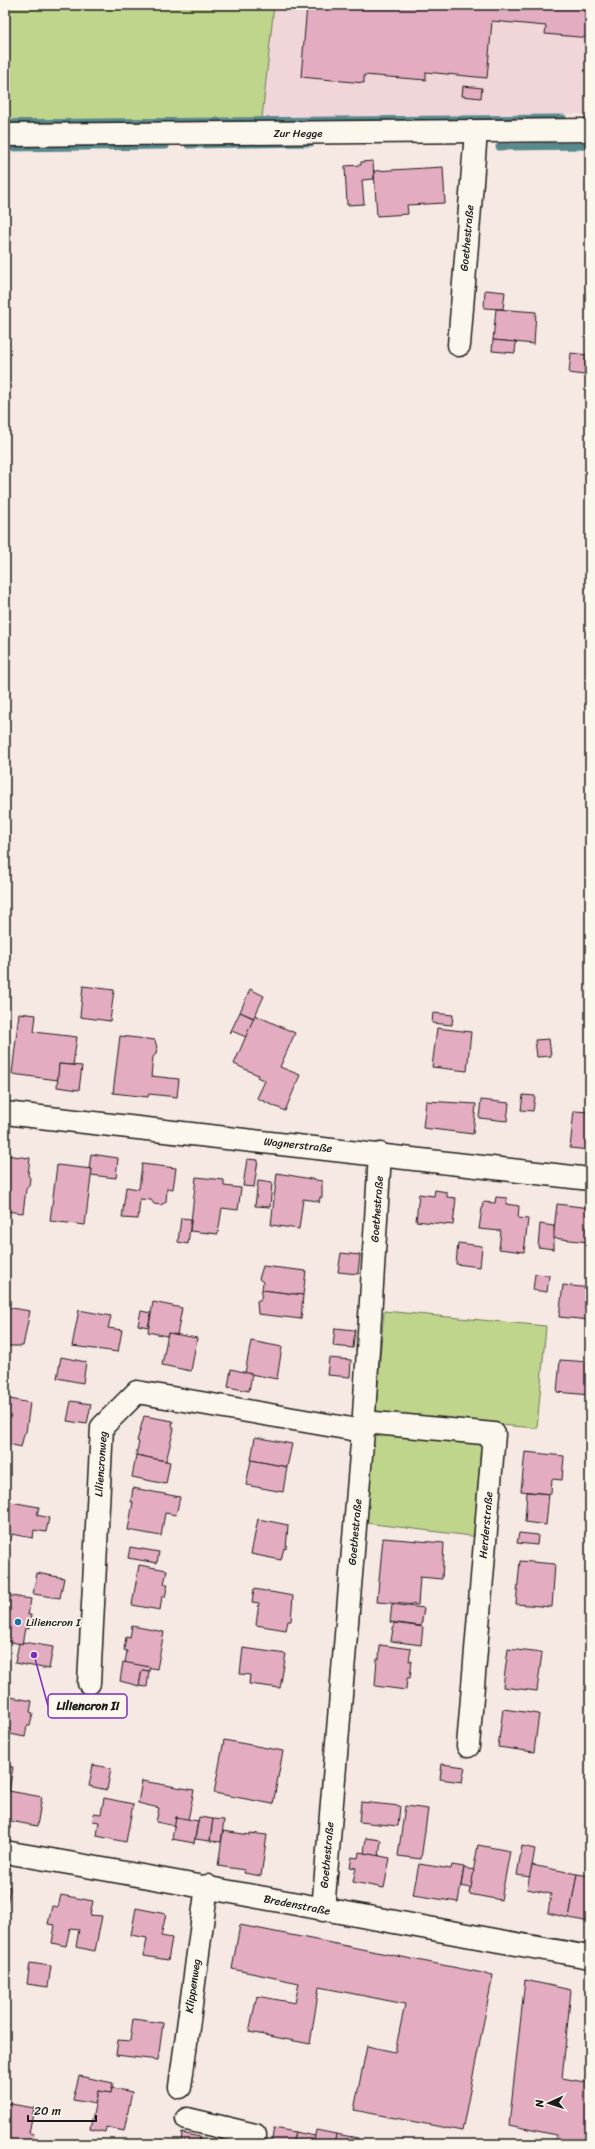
<svg xmlns="http://www.w3.org/2000/svg" width="595" height="2149" font-family="Sriracha,sans-serif">
	<style>
		.built { fill: #f1d6d9 }
		.green { fill: #bfd58b; stroke: #6e7854 }
		.lines { fill: none; stroke-linecap: round; stroke-linejoin: round }
		.stream { stroke: #58898d; stroke-width: 7 }
		.building { fill: #e4acc1; stroke: #1c1c1c }
		.street-casing { stroke: #1c1c1c; stroke-width: 25 }
		.street { stroke: #fbf7ec; stroke-width: 22 }
		.poi-dot { fill: #1f6fb2; stroke: #fbf7ec; stroke-width: 1.5 }
		.labels { text-anchor: middle; dominant-baseline: central; stroke-width: 3.5; stroke-linejoin: round; paint-order: stroke }
		.street-label { font-size: 11px; fill: #1c1c1c; stroke: #fbf7ec }
		.poi-label { font-size: 11px; fill: #1c1c1c; stroke: #fbf7ec; text-anchor: start }
		.leader { fill: none; stroke: #7b2cbf; stroke-width: 1.5 }
		.callout-dot { fill: #7b2cbf; stroke: #fbf7ec; stroke-width: 1.5 }
		.callout { fill: #fbf7ec; stroke: #7b2cbf; stroke-width: 1.5 }
		.callout-label { font-size: 12px; text-anchor: middle; font-weight: bold; fill: #1c1c1c }
	</style>
	<rect width="100%" height="100%" fill="#f6e8e3"/>
	<filter id="ink" filterUnits="userSpaceOnUse"><feTurbulence type="fractalNoise" baseFrequency=".025" numOctaves="2"/><feDisplacementMap in="SourceGraphic" scale="8" xChannelSelector="R" yChannelSelector="G"/><feConvolveMatrix kernelMatrix="1 2 1 2 8 2 1 2 1" color-interpolation-filters="sRGB"/></filter>
	<g filter="url(#ink)">
		<!-- built -->
		<path class="built" d="M274 5H590V114L274 122 262 118Z"/>
		<!-- green -->
		<g class="green">
			<path d="M5 5H274L262 118 5 120Z"/>
			<path d="M384 1311 546 1326 537 1428 488 1424 479 1537 366 1523Z"/>
		</g>
		<g class="lines">
			<!-- stream -->
			<g class="stream">
				<path d="M5 123 563 118"/>
				<path d="M188 145 311 143"/>
				<path d="M499 147 590 146"/>
				<path d="M5 148 166 146"/>
			</g>
		</g>
		<!-- building -->
		<g class="building">
			<path d="M307 5H590V38L545 34 546 26 492 21 487 78 426 72V80L364 75V83L301 77Z"/>
			<path d="M463 86 482 88 481 98 462 96Z"/>
			<path d="M373 161 374 179 362 180 364 204 347 205 345 166 361 165V162Z"/>
			<path d="M443 167 445 203 407 205 408 214 377 216 374 171Z"/>
			<path d="M485 290 505 292 503 309 484 308Z"/>
			<path d="M496 309 536 312 534 344 493 340Z"/>
			<path d="M493 340 516 342 515 353 492 351Z"/>
			<path d="M571 353 587 355 584 375 569 373Z"/>
			<path d="M83 986 114 990 110 1021 80 1017Z"/>
			<path d="M250 989 264 996 254 1018 240 1012Z"/>
			<path d="M240 1012 255 1019 246 1037 232 1031 230 1033Z"/>
			<path d="M19 1013 36 1015 34 1032 77 1037 73 1065 59 1064 58 1080 12 1074Z"/>
			<path d="M433 1013 453 1015 452 1025 432 1023Z"/>
			<path d="M255 1015 295 1033 280 1067 300 1075 285 1111 257 1098 265 1081 257 1077 258 1075 234 1064Z"/>
			<path d="M437 1028 471 1032 467 1071 432 1067Z"/>
			<path d="M120 1036 155 1040 157 1048 156 1054 153 1057 151 1076 179 1079 177 1097 149 1094 148 1097 113 1093Z"/>
			<path d="M549 1039 551 1056 537 1057 535 1040Z"/>
			<path d="M59 1064 82 1066 79 1090 57 1087Z"/>
			<path d="M523 1095 535 1096 533 1111 521 1110Z"/>
			<path d="M481 1100 509 1103 507 1121 479 1118Z"/>
			<path d="M426 1101 476 1104 473 1134 423 1128Z"/>
			<path d="M574 1111 590 1112V1150L570 1148Z"/>
			<path d="M91 1154 118 1158 116 1178 91 1175 92 1169H89Z"/>
			<path d="M5 1155 30 1158 28 1175 30 1178 29 1186 26 1189 23 1213 5 1211Z"/>
			<path d="M247 1159 258 1160 254 1187 243 1186Z"/>
			<path d="M142 1164 176 1168 173 1189 167 1188 166 1202 161 1205 154 1204 151 1200 140 1199 138 1219 122 1218 126 1187 139 1189Z"/>
			<path d="M57 1165 92 1169 85 1225 50 1221Z"/>
			<path d="M277 1173 322 1181V1198L320 1197 319 1203 318 1201 303 1199 299 1229 271 1225Z"/>
			<path d="M196 1177 224 1180V1186L241 1188 238 1210 222 1208 218 1234 190 1231Z"/>
			<path d="M258 1181 272 1183 270 1207 255 1206Z"/>
			<path d="M435 1190 447 1192V1197L456 1198 453 1225 416 1221 419 1194 434 1196Z"/>
			<path d="M496 1197 507 1198 506 1204 519 1206 518 1218 528 1219 524 1252 499 1249 501 1231 479 1229 483 1202 495 1203Z"/>
			<path d="M557 1204 590 1208 588 1242 553 1238Z"/>
			<path d="M181 1218 191 1219 188 1244 178 1242Z"/>
			<path d="M540 1224 554 1226V1249L538 1247Z"/>
			<path d="M458 1243 482 1246 480 1267 456 1264Z"/>
			<path d="M341 1253 360 1255 358 1274 338 1272Z"/>
			<path d="M263 1266 306 1271 303 1295 262 1290 263 1282 259 1279Z"/>
			<path d="M535 1274 549 1275 547 1292 533 1290Z"/>
			<path d="M563 1285 590 1288V1320L559 1317Z"/>
			<path d="M262 1290 303 1295 301 1319 258 1314 257 1301 261 1299Z"/>
			<path d="M153 1302 182 1308 177 1335 168 1333 167 1336 148 1332Z"/>
			<path d="M5 1307 30 1311 23 1346H5Z"/>
			<path d="M79 1310 111 1316 108 1328 122 1330 118 1352 72 1346Z"/>
			<path d="M141 1311 151 1313 148 1327 138 1325Z"/>
			<path d="M335 1328 355 1330 353 1348 333 1346Z"/>
			<path d="M168 1333 197 1338 191 1371 162 1365Z"/>
			<path d="M251 1341 282 1347 277 1379 245 1373Z"/>
			<path d="M61 1357 86 1362 83 1383 57 1378Z"/>
			<path d="M329 1358 351 1360 350 1377 327 1375Z"/>
			<path d="M560 1360 590 1362V1395L557 1392Z"/>
			<path d="M231 1369 252 1374 249 1391 228 1387Z"/>
			<path d="M5 1398 30 1403 26 1432 24 1434 21 1447 5 1443Z"/>
			<path d="M71 1401 91 1404 87 1424 67 1421Z"/>
			<path d="M144 1416 173 1421 172 1426 174 1429 166 1461 136 1455 139 1442 137 1441Z"/>
			<path d="M255 1437 292 1444 287 1467 251 1460Z"/>
			<path d="M525 1452 564 1456 562 1480 552 1479 551 1494 521 1491Z"/>
			<path d="M136 1455 170 1462 166 1484 132 1477Z"/>
			<path d="M251 1460 287 1467 283 1492 246 1485Z"/>
			<path d="M133 1488 180 1497 176 1515 165 1513 161 1536 128 1530 133 1502H131Z"/>
			<path d="M527 1492 549 1494 546 1525 525 1522Z"/>
			<path d="M5 1501 39 1507 37 1515 49 1518 46 1532 34 1530 33 1538 12 1534 11 1541 5 1540Z"/>
			<path d="M258 1519 288 1525 286 1549 284 1548 281 1560 251 1554Z"/>
			<path d="M519 1533 538 1535 537 1545 517 1543Z"/>
			<path d="M383 1538 444 1543 442 1579 420 1577 418 1605 377 1602Z"/>
			<path d="M130 1547 159 1552 157 1563 128 1558Z"/>
			<path d="M520 1561 555 1564 552 1607 516 1604Z"/>
			<path d="M139 1565 167 1570 164 1584H168L165 1597 162 1596 160 1610 132 1605Z"/>
			<path d="M37 1573 64 1578 60 1598 33 1594Z"/>
			<path d="M254 1589 293 1596 291 1621H288L286 1630 256 1625 259 1603 252 1602Z"/>
			<path d="M5 1595 31 1599 28 1615H31L29 1629 25 1628 22 1644 5 1641Z"/>
			<path d="M392 1604 424 1608 421 1626 390 1622Z"/>
			<path d="M394 1623 423 1627 421 1645 391 1641Z"/>
			<path d="M132 1626 164 1632 157 1669 125 1663 127 1651 124 1650 126 1637 130 1638Z"/>
			<path d="M23 1642 53 1647 49 1669 15 1663 19 1643 22 1644Z"/>
			<path d="M380 1645 411 1649 409 1661H412L410 1678H407L406 1690 375 1686 377 1659H379Z"/>
			<path d="M243 1648 286 1654 280 1688 249 1684 250 1675 240 1674Z"/>
			<path d="M508 1649 542 1653 537 1691 503 1687Z"/>
			<path d="M123 1662 150 1667 149 1671 142 1670 139 1686 120 1681Z"/>
			<path d="M142 1670 149 1671 147 1687 139 1686Z"/>
			<path d="M5 1696 32 1701 30 1712 33 1713 30 1726H27L25 1737 5 1733Z"/>
			<path d="M503 1709 539 1714 534 1752 498 1747Z"/>
			<path d="M224 1740 283 1751 273 1804 214 1793Z"/>
			<path d="M442 1764 465 1767 462 1782 440 1779Z"/>
			<path d="M93 1765 111 1768 107 1790 89 1786Z"/>
			<path d="M5 1766 13 1767 9 1791 42 1797 37 1826 5 1820Z"/>
			<path d="M142 1781 194 1790 188 1820 176 1817 175 1826 156 1822 159 1808 138 1803Z"/>
			<path d="M104 1798 133 1804 126 1842 97 1836 99 1822 93 1821 94 1813 101 1814Z"/>
			<path d="M361 1802 400 1806 398 1826 359 1822Z"/>
			<path d="M405 1806 428 1809 421 1859 398 1856Z"/>
			<path d="M176 1817 198 1821 194 1843 172 1839Z"/>
			<path d="M199 1817 213 1819 210 1841 195 1839Z"/>
			<path d="M213 1819 224 1820 221 1842 210 1841Z"/>
			<path d="M223 1831 250 1835V1833L267 1835 261 1876 244 1873 245 1870 218 1866Z"/>
			<path d="M366 1838 381 1840 379 1856 364 1853Z"/>
			<path d="M478 1845 510 1851 501 1900 469 1894Z"/>
			<path d="M522 1846 535 1849 530 1877 517 1875Z"/>
			<path d="M359 1852 390 1858 384 1888 353 1882 356 1868 350 1867 352 1857 358 1858Z"/>
			<path d="M419 1864 451 1869 452 1865 464 1867 458 1902 413 1895Z"/>
			<path d="M532 1865 577 1874 569 1918 548 1913 551 1894 527 1889Z"/>
			<path d="M464 1868 474 1870 471 1888 461 1886Z"/>
			<path d="M577 1874 590 1876V1922L569 1918Z"/>
			<path d="M5 1886 10 1887 5 1917Z"/>
			<path d="M61 1895 93 1901 90 1915 102 1916 95 1951 76 1947 79 1929 70 1928 66 1946 52 1943 55 1925 48 1924 52 1906 58 1907Z"/>
			<path d="M136 1908 166 1914 161 1936 172 1938 168 1960 144 1956 147 1938 131 1935Z"/>
			<path d="M240 1925 493 1975 462 2131 354 2110 367 2046 395 2052 405 2004 319 1987 310 2044 249 2032 257 1996 295 2003 299 1983 232 1969Z"/>
			<path d="M30 1963 51 1966 48 1987 27 1984Z"/>
			<path d="M525 1980 571 1990 562 2078 590 2083V2118L585 2144H555L556 2135 509 2125Z"/>
			<path d="M133 2019 163 2023 158 2060 116 2055 118 2040 130 2041Z"/>
			<path d="M79 2076 113 2083 111 2093 98 2091 95 2104 73 2100Z"/>
			<path d="M112 2088 132 2092 124 2131 106 2127 105 2132 90 2129 98 2091 111 2093Z"/>
			<path d="M5 2103 34 2108 29 2133 34 2134 32 2144 5 2143Z"/>
			<path d="M274 2128 295 2132 292 2144H271Z"/>
			<path d="M316 2130 336 2134 334 2144H313Z"/>
			<path d="M295 2132 315 2136 313 2144H292Z"/>
			<path d="M182 2133 200 2137 199 2144H181Z"/>
			<path d="M336 2134 358 2138 356 2144H334Z"/>
		</g>
		<g class="lines">
			<defs>
				<g id="street">
					<path d="M5 135 590 130"/>
					<path d="M459 345 476 132"/>
					<path d="M5 1113 590 1179"/>
					<path d="M364 1422 494 1434 468 1746"/>
					<path d="M89 1683 102 1427 137 1392 363 1431"/>
					<path d="M5 1852C200 1885 395 1923 590 1957"/>
					<path d="M323 1910 363 1431 380 1154"/>
					<path d="M180 2087 207 1886"/>
					<path d="M187 2119 255 2135 253 2144"/>
				</g>
			</defs>
			<!-- street casing -->
			<use href="#street" class="street-casing"/>
			<!-- street -->
			<use href="#street" class="street"/>
		</g>
	</g>
	<!-- markers -->
	<circle class="poi-dot" cx="18" cy="1622" r="4"/>
	<g class="labels">
		<!-- street labels -->
		<g class="street-label">
			<text x="298" y="133">Zur Hegge</text>
			<text transform="translate(467 238) rotate(-85)">Goethestraße</text>
			<text transform="translate(298 1145) rotate(6)">Wagnerstraße</text>
			<text transform="translate(377 1209) rotate(-86)">Goethestraße</text>
			<text transform="translate(101 1464) rotate(-86)">Liliencronweg</text>
			<text transform="translate(486 1525) rotate(-85)">Herderstraße</text>
			<text transform="translate(355 1532) rotate(-85)">Goethestraße</text>
			<text transform="translate(327 1855) rotate(-85)">Goethestraße</text>
			<text transform="translate(297 1905) rotate(11)">Bredenstraße</text>
			<text transform="translate(193 1986) rotate(-82)">Klippenweg</text>
		</g>
		<!-- poi labels -->
		<g class="poi-label">
			<text x="26" y="1622">Liliencron I</text>
		</g>
	</g>
	<!-- callouts -->
	<path class="leader" d="M34 1655L48 1706"/>
	<circle class="callout-dot" cx="34" cy="1655" r="4"/>
	<rect class="callout" x="48" y="1694" width="79" height="24" rx="4"/>
	<g class="callout-label">
		<text x="88" y="1710">Liliencron II</text>
	</g>
	<!-- margin -->
	<rect width="595" height="2149" fill="none" stroke="#fbf7ec" stroke-width="20"/>
	<rect x="10" y="10" width="575" height="2129" fill="none" stroke="#1c1c1c" stroke-width="1.5" filter="url(#ink)"/>
	<!-- north arrow -->
	<g transform="translate(549 2103) rotate(267)" stroke="#fbf7ec" stroke-width="3" paint-order="stroke">
	<path d="M0-3L7 15L0 10L-7 15Z" fill="#1c1c1c"/>
	<text y="-6" font-size="11" font-weight="bold" text-anchor="middle" fill="#1c1c1c">N</text>
	</g>
	<!-- scale -->
	<path d="M28 2115v6h68v-6" fill="none" stroke="#1c1c1c" stroke-width="2"/>
	<text x="34" y="2115" font-size="12" fill="#1c1c1c" stroke="#fbf7ec" stroke-width="3" paint-order="stroke">20 m</text>
</svg>
